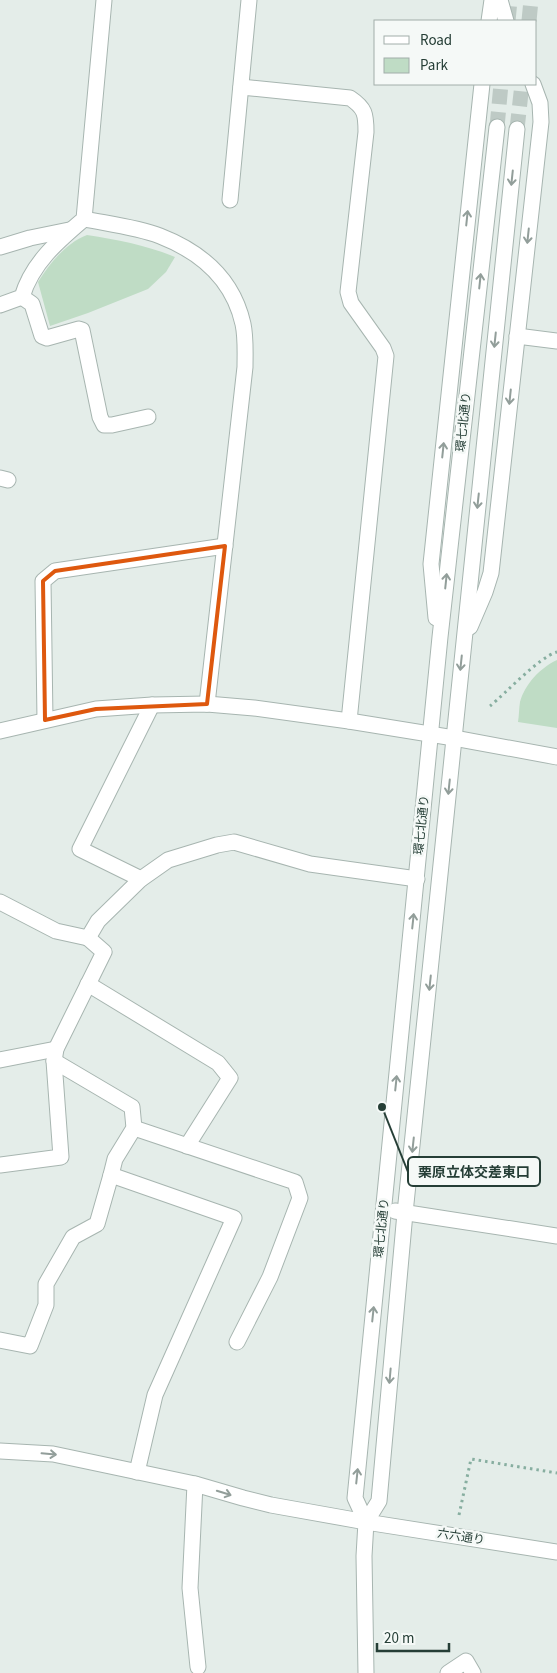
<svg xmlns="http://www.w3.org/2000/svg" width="557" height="1673" font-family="'Source Sans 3','Noto Sans JP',sans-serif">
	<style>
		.green { fill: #bfdcc5 }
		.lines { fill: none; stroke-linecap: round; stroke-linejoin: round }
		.minor-tunnel { stroke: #becac5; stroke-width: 15; stroke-dasharray: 15 8; stroke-linecap: butt }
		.minor-casing { stroke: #a7b5b0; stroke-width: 17 }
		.path { stroke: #87aea0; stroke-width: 3; stroke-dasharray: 2.5 4; stroke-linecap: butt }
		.minor { stroke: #fff; stroke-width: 15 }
		.oneway { stroke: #929e9a }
		.marked { fill: none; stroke: #de580e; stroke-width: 4; stroke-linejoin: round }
		.labels { text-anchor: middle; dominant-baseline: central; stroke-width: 5; stroke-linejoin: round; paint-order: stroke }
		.street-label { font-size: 12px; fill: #253e36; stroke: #f5f9f7 }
		.leader { fill: none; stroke: #253e36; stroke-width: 2 }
		.callout-dot { fill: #253e36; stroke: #f5f9f7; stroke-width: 2 }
		.callout { fill: #f5f9f7; stroke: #253e36; stroke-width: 2 }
		.callout-label { font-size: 14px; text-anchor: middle; font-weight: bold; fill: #253e36 }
	</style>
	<rect width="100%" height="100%" fill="#e4ede9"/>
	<!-- green -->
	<g class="green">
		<path d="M87 235C118 240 146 245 175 257L166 272 148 289 88 313 50 326 38 282C50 263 66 243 87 235Z"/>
		<path d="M557 660V728L518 722C519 716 519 708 520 702 525 684 540 668 557 660Z"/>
	</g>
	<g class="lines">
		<!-- minor-tunnel -->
		<g class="minor-tunnel">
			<path d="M508 21 510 0"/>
			<path d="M529 21 531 0"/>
			<path d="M497 127 501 84"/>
			<path d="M517 129 522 84"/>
		</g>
		<defs>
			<g id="minor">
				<path d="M500 0 506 21"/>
				<path d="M489 21 492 0"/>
				<path d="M241 87 350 98C365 108 366 114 366 132L348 292 351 303 383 348 386 356 349 721"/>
				<path d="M230 200 249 0"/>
				<path d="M84 219C109 224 136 227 160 236 201 252 233 279 243 324 246 338 245 353 245 367L207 704"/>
				<path d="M0 247 30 238 69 230"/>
				<path d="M22 297 32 304 42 336 47 338 79 329 82 330 100 417 104 425H112L148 417"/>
				<path d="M0 305 22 297C32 263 58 241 84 219L104 0"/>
				<path d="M517 336 557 341"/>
				<path d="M0 478 8 480"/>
				<path d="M436 618 431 564 482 84"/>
				<path d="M470 627 485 592 491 573 541 122 540 103 533 84"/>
				<path d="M45 720 43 581 55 571 225 546"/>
				<path d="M0 731 96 709 152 705 207 704 254 708 349 721 454 738 557 757"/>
				<path d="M141 879 80 849 152 705"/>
				<path d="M0 902 56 931 88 938 98 921 141 879 168 860 217 845 234 842 310 864 417 879"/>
				<path d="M88 984 218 1063 230 1078 187 1146"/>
				<path d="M0 1060 56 1049"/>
				<path d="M134 1128 295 1182 300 1198 270 1277 237 1342"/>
				<path d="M0 1165 61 1157 54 1061 56 1049 104 952 88 938"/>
				<path d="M111 1175 234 1218 155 1395 137 1472"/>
				<path d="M395 1211 557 1236"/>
				<path d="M0 1340 30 1346 46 1305V1284L73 1237 97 1224 111 1175 115 1159 134 1128 132 1107 54 1061"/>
				<path d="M0 1451 53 1454 195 1484 243 1498 271 1505 366 1522 557 1552"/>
				<path d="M195 1484 190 1588 198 1667"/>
				<path d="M366 1522 379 1501 405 1213 517 129"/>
				<path d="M366 1673 364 1556 366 1522 355 1498 440 637 497 127"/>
				<path d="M448 1673 466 1661 473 1673"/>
			</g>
		</defs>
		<!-- minor casing -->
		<use href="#minor" class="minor-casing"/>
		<!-- path -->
		<g class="path">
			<path d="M490 706C506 693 539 657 557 652"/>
			<path d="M459 1515 471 1459 557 1473"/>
		</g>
		<!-- minor -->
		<use href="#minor" class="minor"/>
	</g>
	<!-- one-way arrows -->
	<defs><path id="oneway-shaft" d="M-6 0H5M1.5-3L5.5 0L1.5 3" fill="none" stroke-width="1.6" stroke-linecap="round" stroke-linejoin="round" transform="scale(1.25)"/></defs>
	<g class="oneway">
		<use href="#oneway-shaft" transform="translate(512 178) rotate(96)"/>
		<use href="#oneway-shaft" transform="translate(467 218) rotate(-84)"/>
		<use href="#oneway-shaft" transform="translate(528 236) rotate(96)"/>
		<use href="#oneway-shaft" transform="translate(480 281) rotate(-84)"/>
		<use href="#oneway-shaft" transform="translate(495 340) rotate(96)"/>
		<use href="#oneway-shaft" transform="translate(510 397) rotate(96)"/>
		<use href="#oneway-shaft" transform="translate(443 450) rotate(-84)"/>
		<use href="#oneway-shaft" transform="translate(478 501) rotate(96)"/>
		<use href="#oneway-shaft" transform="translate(446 581) rotate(-84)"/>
		<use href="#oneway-shaft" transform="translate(461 663) rotate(96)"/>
		<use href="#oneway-shaft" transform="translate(449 787) rotate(96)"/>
		<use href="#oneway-shaft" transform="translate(413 921) rotate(-84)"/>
		<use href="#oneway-shaft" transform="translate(430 983) rotate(96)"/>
		<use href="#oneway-shaft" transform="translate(396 1083) rotate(-84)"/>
		<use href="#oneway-shaft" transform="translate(413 1145) rotate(96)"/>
		<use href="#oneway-shaft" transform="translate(373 1314) rotate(-84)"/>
		<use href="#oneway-shaft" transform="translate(390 1376) rotate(95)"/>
		<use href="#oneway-shaft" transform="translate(49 1454) rotate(5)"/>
		<use href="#oneway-shaft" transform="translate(357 1476) rotate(-84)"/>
		<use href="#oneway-shaft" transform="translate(224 1493) rotate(17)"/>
	</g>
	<!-- marked area -->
	<path class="marked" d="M225 546 207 704 96 709 45 720 43 581 55 571Z"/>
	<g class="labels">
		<!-- street labels -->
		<g class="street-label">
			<text transform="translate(464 422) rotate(-84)">環七北通り</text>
			<text transform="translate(422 825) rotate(-84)">環七北通り</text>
			<text transform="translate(382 1228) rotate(-84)">環七北通り</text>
			<text transform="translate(461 1537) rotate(9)">六六通り</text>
		</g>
	</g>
	<!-- callouts -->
	<path class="leader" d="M382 1107L408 1172"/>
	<circle class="callout-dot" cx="382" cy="1107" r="5"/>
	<rect class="callout" x="408" y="1157" width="132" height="29" rx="5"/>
	<g class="callout-label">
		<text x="474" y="1177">栗原立体交差東口</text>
	</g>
	<!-- legend -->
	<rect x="374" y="20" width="162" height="65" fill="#f5f9f7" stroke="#a2aeaa"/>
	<rect x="384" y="36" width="25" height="8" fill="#ffffff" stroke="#a2aeaa"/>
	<text x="420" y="45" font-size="15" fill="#253e36">Road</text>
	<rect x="384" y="58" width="25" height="15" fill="#bfdcc5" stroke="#a2aeaa"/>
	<text x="420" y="70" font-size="15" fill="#253e36">Park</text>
	<!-- scale -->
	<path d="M377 1643v8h72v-8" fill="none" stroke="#253e36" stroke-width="2.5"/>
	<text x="384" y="1643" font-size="15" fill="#253e36" stroke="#f5f9f7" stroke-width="4" paint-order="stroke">20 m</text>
</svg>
